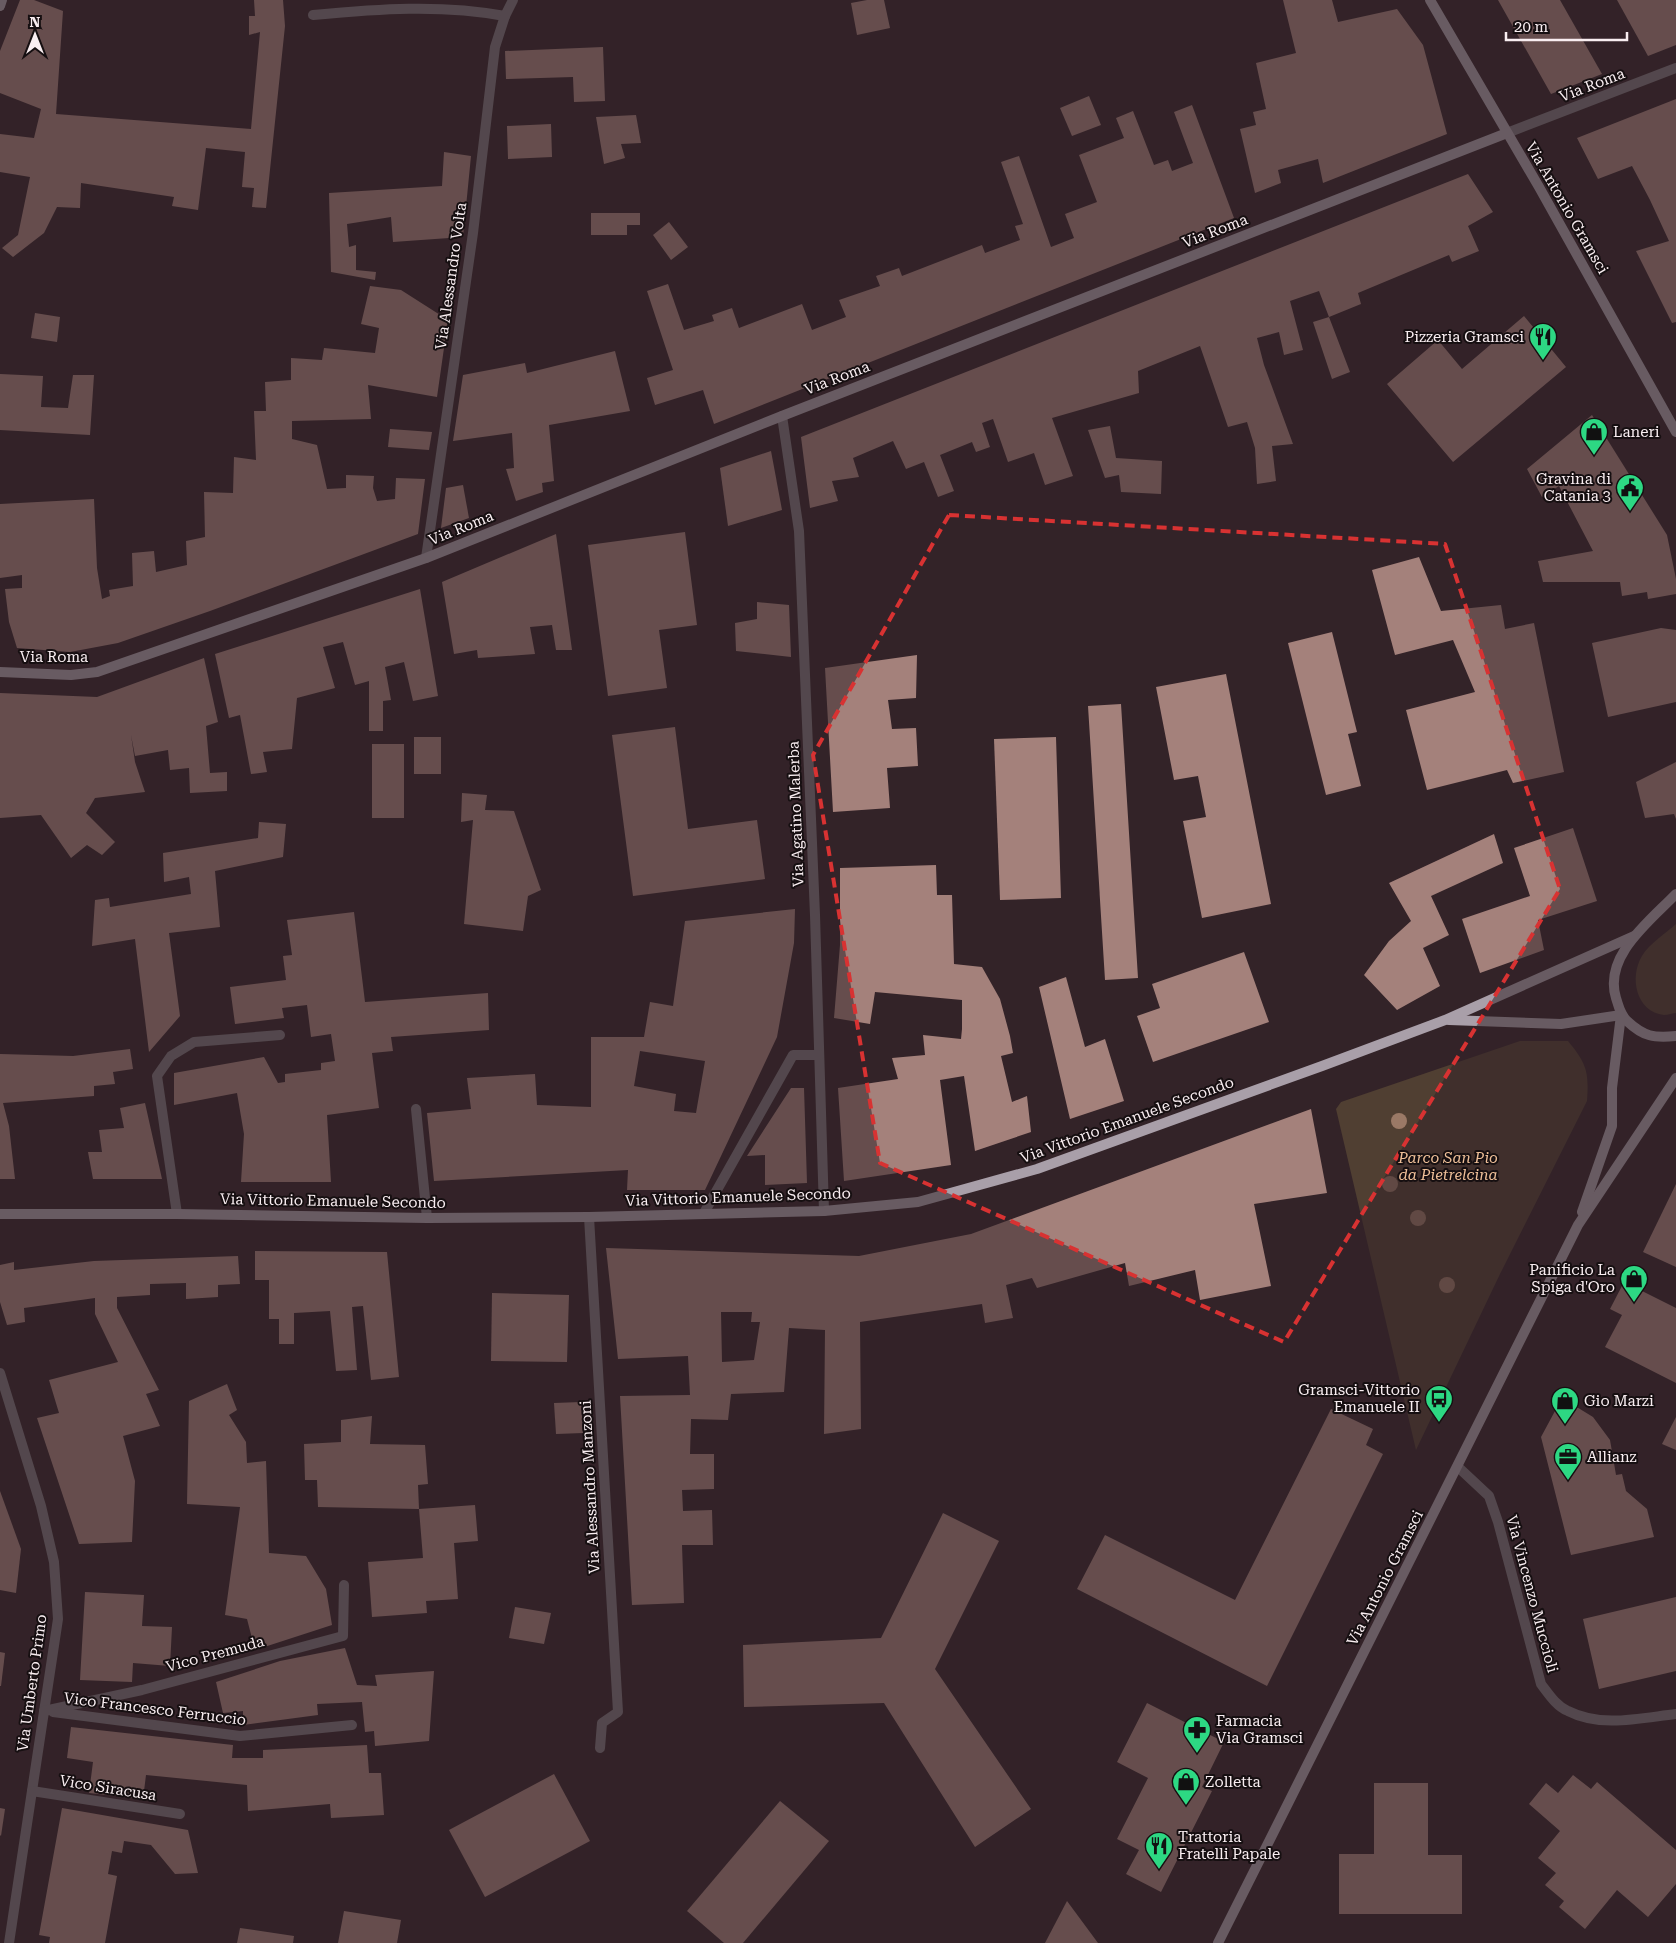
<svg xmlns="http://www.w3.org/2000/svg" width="1676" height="1943" font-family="'Roboto Serif',serif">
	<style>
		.green { fill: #503f32 }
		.building { fill: #a4817b; fill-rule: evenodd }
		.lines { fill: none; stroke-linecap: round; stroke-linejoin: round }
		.street { stroke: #7a747a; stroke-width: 10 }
		.secondary { stroke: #a99fa9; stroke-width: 10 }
		.tree { fill: #9a7966 }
		.marked { fill: none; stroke: #d83232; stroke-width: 4; stroke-dasharray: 10 6; stroke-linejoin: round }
		.labels { text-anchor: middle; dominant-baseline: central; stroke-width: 4; stroke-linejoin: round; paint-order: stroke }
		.street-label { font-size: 15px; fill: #f9eef1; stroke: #160f11 }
		.poi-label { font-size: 15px; fill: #f9eef1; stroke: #160f11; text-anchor: start }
		.park-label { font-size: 15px; font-style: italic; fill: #eebf98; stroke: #160f11 }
	</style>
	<rect width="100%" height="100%" fill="#332328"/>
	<!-- green -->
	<g class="green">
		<path d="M1676 924V1013C1673 1013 1668 1015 1664 1015 1636 1012 1629 977 1642 956 1649 944 1665 934 1676 924Z"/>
		<path d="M1520 1041H1568C1587 1064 1589 1072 1587 1101L1500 1274 1416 1450 1336 1109 1341 1102Z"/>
	</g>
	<!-- building -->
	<g class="building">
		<path d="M20 0H34L63 11 56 114 251 129 260 32 249 35V16H255L254 0H283L285 26 266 208 252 207 254 188 242 187 245 152 206 148 198 210 172 206 174 197 81 183 80 208 57 207 44 233 13 257 2 248 18 235 30 177 0 172V134L34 138 41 109 0 93V51Z"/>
		<path d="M867 0H884L890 28 857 35 851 3Z"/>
		<path d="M1283 0H1332L1338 22 1397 9 1423 45 1447 134 1323 183 1318 159 1278 170 1281 183 1255 193 1240 129 1256 125 1253 112 1266 109 1256 63 1296 53Z"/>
		<path d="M1498 0H1560L1602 74 1551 94Z"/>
		<path d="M1617 0H1676V45L1648 56Z"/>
		<path d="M603 47 605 101 574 102 573 77 506 79 505 51Z"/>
		<path d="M1089 96 1101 125 1072 136 1060 108Z"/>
		<path d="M1676 99V322L1672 323 1636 251 1669 241 1650 200 1632 166 1598 179 1577 138Z"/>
		<path d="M1192 105 1234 218 714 424 703 390 655 405 647 378 673 370 647 291 668 284 684 330 714 321 712 315 732 308 739 328 802 304 812 330 846 317 839 300 880 286 876 276 899 268 902 276 982 245 985 253 1020 240 1015 226 1023 224 1001 162 1019 156 1051 247 1074 238 1065 214 1097 202 1079 155 1124 138 1116 118 1133 111 1154 165 1168 160 1172 171 1193 163 1174 112Z"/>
		<path d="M636 115 641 143 621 144 625 158 604 164 596 117Z"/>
		<path d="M551 124 552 157 508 159 507 126Z"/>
		<path d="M444 152 471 156 463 237 393 242 391 217 347 224 349 247 356 245V270L376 272 375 280 331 272 329 193 442 186Z"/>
		<path d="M1468 174 1493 212 1468 226 1479 251 1452 262 1449 255 1358 293 1361 304 1329 317 1350 372 1332 379 1313 322 1329 317 1319 291 1290 301 1303 350 1284 355 1279 332 1257 338 1264 365 1293 444 1272 446 1276 481 1257 484 1255 448 1247 422 1228 427 1200 346 1138 371 1139 393 1052 418 1073 476 1045 485 1034 453 1008 462 993 419 982 423 990 447 976 452 972 442 940 455 954 491 938 497 924 462 906 469 893 441 853 458 859 477 832 481 838 501 810 508 801 437Z"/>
		<path d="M591 213H640V225H627V235H591Z"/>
		<path d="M669 222 688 247 671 260 653 235Z"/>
		<path d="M370 286 401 290 448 320 437 397 368 385 371 419 292 421V439L317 445 327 489 346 488V475L374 476 373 488 377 501 395 499 396 478 425 479 418 534 210 611 118 643 70 652 17 648 9 622 5 589 22 588V575L0 578V504L94 499 97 568 102 599 110 596 109 590 133 586 132 553 154 551 156 572 187 565 186 541 205 537 204 492 233 493 234 457 256 460 254 411H266L265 382 291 380V358L322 360 324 348 375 353 379 328 361 324Z"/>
		<path d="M35 313 60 317 57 342 31 338Z"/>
		<path d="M1524 316 1566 367 1453 462 1387 384 1438 340 1462 369Z"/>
		<path d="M615 351 630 411 549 425 554 481 542 483 543 492 516 501 506 469 514 468 512 433 453 441 463 375 525 363 527 373Z"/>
		<path d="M0 374 43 376 41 407 68 408 73 375H94L90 435 0 430Z"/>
		<path d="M1592 415 1667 535 1676 579V594L1648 599 1647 592 1622 596 1620 582H1543L1538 561 1593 551 1559 486 1542 497 1527 469Z"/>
		<path d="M1110 426 1116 458 1162 461 1161 494 1121 492 1119 475 1105 478 1088 430Z"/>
		<path d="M390 429 432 432 429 450 388 447Z"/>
		<path d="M771 451 782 510 728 526 720 468Z"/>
		<path d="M463 485 469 518 441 528 446 488Z"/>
		<path d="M685 532 697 625 659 630 667 688 608 696 588 545Z"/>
		<path d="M556 534 572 650H556L552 625 530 627 535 654 478 658 477 650 454 654 442 582Z"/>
		<path d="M1419 557 1441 611 1501 605 1505 629 1534 623 1564 772 1513 783 1507 770 1427 790 1406 710 1475 692 1453 640 1395 655 1372 570Z"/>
		<path d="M420 589 438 696 413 701 404 662 385 667 391 700 383 701V731H369V681L355 685 343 642 323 647 335 688 297 698 292 749 263 752 267 772 251 774 240 715 229 718 215 654Z"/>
		<path d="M757 602 789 605 791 657 736 651 735 623 757 619Z"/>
		<path d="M1661 628 1676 630V702L1608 717 1592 643Z"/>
		<path d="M1332 632 1357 732 1348 734 1361 786 1326 795 1288 643Z"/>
		<path d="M917 655 916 698 888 700 892 729 916 728 918 766 887 768 890 808 833 812 825 668Z"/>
		<path d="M204 658 218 722 206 726 210 773 227 772V791L190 793 189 768 170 770 168 750 135 756 131 735 135 762 145 792 95 798 86 813 115 842 102 855 87 845 71 858 41 815 0 818V693L97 697Z"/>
		<path d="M1226 674 1271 904 1202 918 1183 821 1206 817 1198 776 1174 780 1156 687Z"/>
		<path d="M1121 704 1138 978 1105 980 1088 706Z"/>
		<path d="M675 727 688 829 757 820 765 879 633 896 612 735Z"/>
		<rect x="414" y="737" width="27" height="37"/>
		<path d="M1056 737 1061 898 1000 900 994 739Z"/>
		<rect x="372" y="744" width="32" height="74"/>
		<path d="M1676 762V819L1674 814 1645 818 1636 782Z"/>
		<path d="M462 793 487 795 485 810 514 811 541 890 528 896 523 931 464 924 473 820 461 822Z"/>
		<path d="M259 822 286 824 283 857 215 871 220 927 169 933 180 1016 149 1052 135 939 92 946 95 900 109 898 110 907 191 894 189 877 164 882 163 853 258 838Z"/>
		<path d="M1573 828 1597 901 1538 920 1544 950 1480 973 1462 919 1530 896 1514 848Z"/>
		<path d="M1494 834 1503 863 1431 896 1449 935 1423 948 1440 986 1397 1010 1364 975 1389 941 1411 921 1389 883Z"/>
		<path d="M936 865 937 895H952L954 964 982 967 1000 999 1010 1036 1013 1053 1001 1056 1012 1102 1027 1096 1031 1132 975 1151 964 1076 940 1080 951 1165 844 1181 838 1088 898 1079 892 1058 925 1055 923 1035 961 1039 962 1029V1000L875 992 870 1024 834 1018 840 945V868Z"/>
		<path d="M795 909 794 943 777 1037 705 1190H627L628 1170 434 1181 427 1113 471 1109 467 1078 535 1074 537 1105 591 1107V1037H644L650 1002 673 1006 685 921ZM640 1051 705 1061 696 1113 674 1111 676 1094 634 1086Z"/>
		<path d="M354 912 365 1002 488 993 489 1030 391 1037 393 1051 372 1053 379 1108 327 1115 331 1182H241L244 1134 237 1093 174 1105V1073L264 1057 278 1083 285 1082V1074L321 1070V1063L335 1061 331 1034 311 1037 307 1005 282 1008 284 1018 235 1024 230 987 286 980 283 956 292 955 287 920Z"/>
		<path d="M1244 952 1269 1022 1153 1062 1137 1016 1160 1008 1152 984Z"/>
		<path d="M1066 977 1085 1047 1105 1039 1124 1101 1070 1119 1039 987Z"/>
		<path d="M130 1049 133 1069 113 1072 115 1084 94 1086V1096L3 1103 9 1126 15 1179H0V1054L73 1056Z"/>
		<path d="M791 1088H804L807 1183 765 1185V1155L747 1156Z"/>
		<path d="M145 1103 162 1179H93L88 1152H102L99 1130 124 1128 120 1108Z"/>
		<path d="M1311 1109 1327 1193 1254 1204 1271 1286 1200 1300 1195 1270 1129 1286 1125 1263 1037 1288 1032 1278 1006 1285 1013 1318 985 1323 982 1304 860 1322 861 1429 824 1434 825 1330 789 1328 784 1392 731 1394 728 1420 691 1419 690 1454H714V1489L682 1490 683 1511 712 1510 713 1545H682L684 1603 632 1605 620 1396 690 1395 688 1356 618 1359 606 1248 859 1256 971 1234ZM721 1312H752L751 1322H760L754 1360 722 1362Z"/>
		<path d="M1676 1184V1267L1643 1252Z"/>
		<path d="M255 1251 387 1252 399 1377 371 1380 363 1306 352 1307 357 1370 336 1371 330 1311 294 1313V1344H279V1319H269V1280H255Z"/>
		<path d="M238 1256 240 1284 218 1285V1297L186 1299V1283L150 1284V1295L117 1297V1308L159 1390 146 1394 160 1426 123 1436 135 1481 132 1542 79 1544 37 1418 59 1413 49 1380 118 1362 95 1314V1298L24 1308 25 1322 7 1325 0 1302V1265L14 1262V1270L94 1261Z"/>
		<path d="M1624 1282 1676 1308V1383L1605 1347 1622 1315 1610 1309Z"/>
		<path d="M492 1293 569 1295 567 1362 491 1361Z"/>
		<path d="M227 1384 237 1410 229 1415 246 1442 247 1463 266 1461 269 1553 306 1556 326 1589 332 1625 255 1650 247 1619 225 1615 240 1507 187 1504 189 1401Z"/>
		<path d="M1562 1398 1593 1417 1610 1440 1616 1475 1622 1474 1626 1491 1647 1509 1654 1537 1571 1555 1541 1437Z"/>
		<path d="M581 1402 583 1433 556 1434 554 1403Z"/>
		<path d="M1331 1409 1373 1429 1366 1445 1383 1454 1267 1686 1077 1589 1105 1535 1235 1600Z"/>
		<path d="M372 1416 370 1444 425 1445 428 1484 418 1485 419 1509 318 1507 317 1480H305L304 1444 341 1442V1420Z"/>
		<path d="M1676 1417V1450L1662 1444Z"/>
		<path d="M0 1491 21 1549 16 1593 0 1590Z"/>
		<path d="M475 1505 478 1541 454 1543 458 1599 426 1601 427 1613 372 1617 368 1562 423 1558 419 1509Z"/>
		<path d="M943 1513 999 1541 935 1669 1031 1809 975 1847 884 1703 744 1707 743 1645 881 1638Z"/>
		<path d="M85 1592 144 1595 142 1626 172 1627 170 1666 133 1663 132 1682 80 1680Z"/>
		<path d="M1676 1597V1671L1599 1689 1583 1619Z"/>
		<path d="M515 1607 551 1613 544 1644 509 1638Z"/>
		<path d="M345 1648 357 1685 377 1686 375 1675 434 1671 429 1741 375 1746 374 1731 365 1732 362 1702 317 1704 318 1715 243 1725V1711L223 1713 216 1682 280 1661Z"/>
		<path d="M0 1652 5 1653 1 1686H0Z"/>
		<path d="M1147 1703 1224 1742 1202 1787 1212 1791 1161 1892 1126 1874 1139 1850 1117 1839 1148 1778 1117 1762Z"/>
		<path d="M71 1727 233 1745 232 1758H263V1750L367 1745 369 1773H381L384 1815 331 1818 330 1804 248 1811 247 1785 146 1775 143 1799 89 1793 93 1762 67 1758Z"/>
		<path d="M554 1774 590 1841 485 1897 449 1830Z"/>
		<path d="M1573 1775 1591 1789 1597 1782 1676 1850V1884L1648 1917 1617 1890 1585 1929 1559 1907 1564 1901 1545 1885 1556 1873 1538 1858 1560 1831 1529 1804 1546 1783 1558 1793Z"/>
		<path d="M1374 1783H1428V1855H1462V1914H1339V1854H1374Z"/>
		<path d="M780 1801 829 1841 743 1943H724L687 1911Z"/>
		<path d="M0 1808 5 1809 1 1836 0 1835Z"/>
		<path d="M62 1808 188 1830 198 1873 175 1874 151 1845 124 1841 122 1853 112 1851 108 1874 117 1876 105 1943H49L50 1937 39 1935Z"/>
		<path d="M1067 1901 1098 1943H1045Z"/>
		<path d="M344 1911 401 1920 397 1943H338Z"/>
		<path d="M240 1928 294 1936 293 1943H237Z"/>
	</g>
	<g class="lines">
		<!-- street -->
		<g class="street">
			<path d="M313 15C377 9 441 4 505 16"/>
			<path d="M1507 133 1676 68"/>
			<path d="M782 416 799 531 815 915 824 1211"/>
			<path d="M426 558 473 233 495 47 505 16 513 0"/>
			<path d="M416 1109 427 1218"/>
			<path d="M704 1213 793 1055H819"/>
			<path d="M177 1214 157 1076 171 1056 194 1042 280 1035"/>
			<path d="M589 1217 618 1712 602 1723 600 1748"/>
			<path d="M0 1373 41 1506 54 1562 58 1619 9 1943"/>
			<path d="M1458 1467 1489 1496 1498 1522 1541 1684C1548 1693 1556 1706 1568 1711 1601 1728 1641 1718 1676 1714"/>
			<path d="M44 1711 142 1690 343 1636 344 1585"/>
			<path d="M53 1712 240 1736 352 1725"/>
			<path d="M32 1791 180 1814"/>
		</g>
		<!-- secondary -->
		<g class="secondary">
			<path d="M1430 0 1539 187 1676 432"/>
			<path d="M0 6 2 0"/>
			<path d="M0 672 71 675 97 672 426 558 782 416 1507 133"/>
			<path d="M1676 894C1650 921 1603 956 1616 998 1619 1007 1620 1014 1627 1021 1644 1037 1654 1038 1676 1036"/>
			<path d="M1449 1020 1561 1024 1621 1015 1612 1088V1126L1582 1212"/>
			<path d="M0 1214H177L427 1218 589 1217 824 1211 918 1202 1037 1169 1322 1066 1445 1020 1634 936"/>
			<path d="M1218 1943 1578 1225 1676 1078"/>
		</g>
	</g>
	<!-- trees -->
	<g class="tree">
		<circle cx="1399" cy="1121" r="8"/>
		<circle cx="1390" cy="1184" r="8"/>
		<circle cx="1418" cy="1218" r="8"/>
		<circle cx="1447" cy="1285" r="8"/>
	</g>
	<!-- marked area -->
	<path d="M0 0H1676V1943H0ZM949 515 1445 544 1560 889 1284 1342 880 1163 813 755Z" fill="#332328" fill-opacity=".55" fill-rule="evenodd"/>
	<path class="marked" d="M949 515 1445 544 1560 889 1284 1342 880 1163 813 755Z"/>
	<!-- icons -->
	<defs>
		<symbol id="restaurant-pin" viewBox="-11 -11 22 30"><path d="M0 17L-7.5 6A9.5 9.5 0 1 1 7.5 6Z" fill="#2dd883" stroke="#160f11"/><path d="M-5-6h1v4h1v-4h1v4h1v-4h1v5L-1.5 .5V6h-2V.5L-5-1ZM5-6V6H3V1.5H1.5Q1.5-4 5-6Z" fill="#111"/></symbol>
		<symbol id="shop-pin" viewBox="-11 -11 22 30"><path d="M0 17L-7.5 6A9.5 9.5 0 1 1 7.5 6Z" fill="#2dd883" stroke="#160f11"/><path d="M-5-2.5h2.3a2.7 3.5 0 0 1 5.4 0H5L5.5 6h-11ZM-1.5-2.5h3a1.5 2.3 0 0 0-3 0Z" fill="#111"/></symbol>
		<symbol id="civic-pin" viewBox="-11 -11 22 30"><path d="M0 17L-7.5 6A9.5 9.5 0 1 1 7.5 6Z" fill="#2dd883" stroke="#160f11"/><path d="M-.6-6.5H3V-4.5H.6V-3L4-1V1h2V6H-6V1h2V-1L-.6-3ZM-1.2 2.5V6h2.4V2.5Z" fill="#111"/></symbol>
		<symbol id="bus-pin" viewBox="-11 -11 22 30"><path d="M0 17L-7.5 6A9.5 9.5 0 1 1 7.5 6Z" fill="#2dd883" stroke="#160f11"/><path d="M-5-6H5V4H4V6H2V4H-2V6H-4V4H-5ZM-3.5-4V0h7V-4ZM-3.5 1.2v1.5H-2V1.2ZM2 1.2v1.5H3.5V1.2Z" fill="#111"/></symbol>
		<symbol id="office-pin" viewBox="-11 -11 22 30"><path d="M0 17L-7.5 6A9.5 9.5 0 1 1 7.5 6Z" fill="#2dd883" stroke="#160f11"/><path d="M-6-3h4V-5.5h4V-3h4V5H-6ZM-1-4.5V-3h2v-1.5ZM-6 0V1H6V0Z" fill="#111"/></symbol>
		<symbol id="pharmacy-pin" viewBox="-11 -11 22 30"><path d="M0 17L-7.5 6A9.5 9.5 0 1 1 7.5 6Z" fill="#2dd883" stroke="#160f11"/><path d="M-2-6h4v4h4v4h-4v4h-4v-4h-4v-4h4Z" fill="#111"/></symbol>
	</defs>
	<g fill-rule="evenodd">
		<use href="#restaurant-pin" x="1527" y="321" width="32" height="43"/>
		<use href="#shop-pin" x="1578" y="416" width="32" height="43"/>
		<use href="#civic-pin" x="1614" y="472" width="32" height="43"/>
		<use href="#shop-pin" x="1618" y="1263" width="32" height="43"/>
		<use href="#bus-pin" x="1423" y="1383" width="32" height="43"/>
		<use href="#shop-pin" x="1549" y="1385" width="32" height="43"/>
		<use href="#office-pin" x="1552" y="1441" width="32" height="43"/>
		<use href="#pharmacy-pin" x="1181" y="1714" width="32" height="43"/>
		<use href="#shop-pin" x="1170" y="1766" width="32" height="43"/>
		<use href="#restaurant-pin" x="1143" y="1830" width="32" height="43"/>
	</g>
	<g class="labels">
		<!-- street labels -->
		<g class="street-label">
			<text transform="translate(1592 85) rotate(-21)">Via Roma</text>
			<text transform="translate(1567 208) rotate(60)">Via Antonio Gramsci</text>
			<text transform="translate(1215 231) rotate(-21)">Via Roma</text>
			<text transform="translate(451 276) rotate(-82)">Via Alessandro Volta</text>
			<text transform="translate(837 378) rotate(-21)">Via Roma</text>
			<text transform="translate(461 528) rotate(-22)">Via Roma</text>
			<text x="54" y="657">Via Roma</text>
			<text transform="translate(796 814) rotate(-92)">Via Agatino Malerba</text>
			<text transform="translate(1127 1120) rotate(-20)">Via Vittorio Emanuele Secondo</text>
			<text transform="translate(738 1197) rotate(-2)">Via Vittorio Emanuele Secondo</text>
			<text transform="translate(333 1201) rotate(1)">Via Vittorio Emanuele Secondo</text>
			<text transform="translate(590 1487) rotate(-93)">Via Alessandro Manzoni</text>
			<text transform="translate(1385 1578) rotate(-63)">Via Antonio Gramsci</text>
			<text transform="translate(1532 1594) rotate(75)">Via Vincenzo Muccioli</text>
			<text transform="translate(215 1654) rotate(-15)">Vico Premuda</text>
			<text transform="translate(32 1683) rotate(-82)">Via Umberto Primo</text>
			<text transform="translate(155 1709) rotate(7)">Vico Francesco Ferruccio</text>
			<text transform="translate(108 1788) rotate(9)">Vico Siracusa</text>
		</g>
		<!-- poi labels -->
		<g class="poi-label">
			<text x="1524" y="337" text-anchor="end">Pizzeria Gramsci</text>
			<text x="1613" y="432">Laneri</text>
			<text x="1611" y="479" text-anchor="end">Gravina di<tspan x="1611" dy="17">Catania 3</tspan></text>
			<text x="1615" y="1270" text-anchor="end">Panificio La<tspan x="1615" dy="17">Spiga d'Oro</tspan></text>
			<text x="1420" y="1390" text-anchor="end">Gramsci-Vittorio<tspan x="1420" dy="17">Emanuele II</tspan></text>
			<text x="1584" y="1401">Gio Marzi</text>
			<text x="1587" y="1457">Allianz</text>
			<text x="1216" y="1721">Farmacia<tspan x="1216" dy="17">Via Gramsci</tspan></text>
			<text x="1205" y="1782">Zolletta</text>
			<text x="1178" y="1837">Trattoria<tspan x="1178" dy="17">Fratelli Papale</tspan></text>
		</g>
		<!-- park labels -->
		<g class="park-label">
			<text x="1448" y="1158">Parco San Pio<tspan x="1448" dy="17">da Pietrelcina</tspan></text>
		</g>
	</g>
	<!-- north arrow -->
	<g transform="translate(35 35)" stroke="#160f11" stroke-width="4" paint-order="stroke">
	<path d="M0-4L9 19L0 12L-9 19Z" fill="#f9eef1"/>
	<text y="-8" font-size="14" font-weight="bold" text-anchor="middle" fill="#f9eef1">N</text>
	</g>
	<!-- scale -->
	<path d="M1506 32v8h121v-8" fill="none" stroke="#f9eef1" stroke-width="2.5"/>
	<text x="1514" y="32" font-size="15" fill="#f9eef1" stroke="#160f11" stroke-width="4" paint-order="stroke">20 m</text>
</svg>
